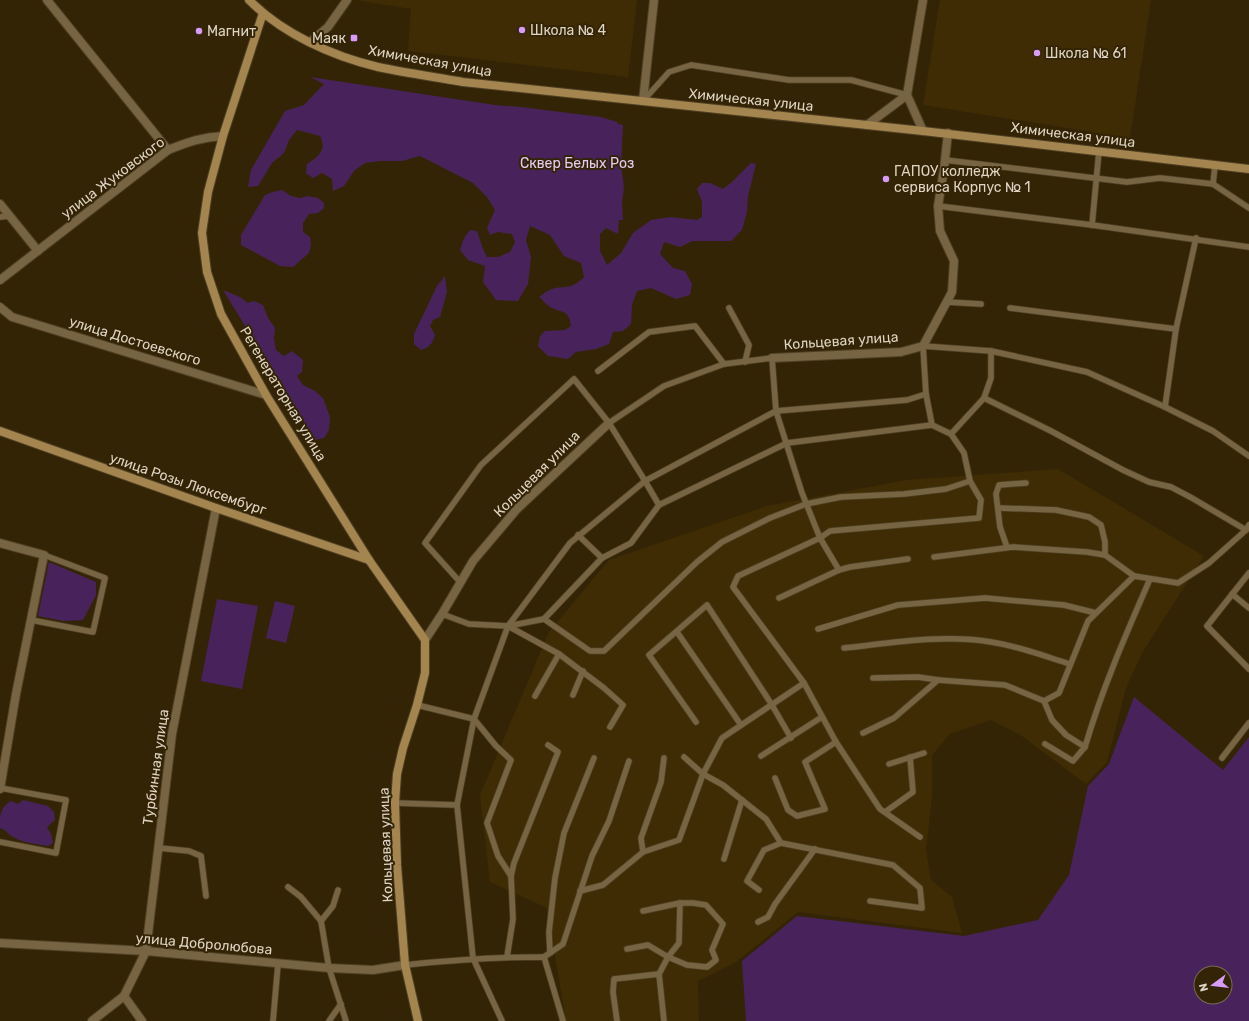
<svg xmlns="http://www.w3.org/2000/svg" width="1249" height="1021" font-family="Rubik,sans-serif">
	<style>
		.built { fill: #3f2c04 }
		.green { fill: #48235b; fill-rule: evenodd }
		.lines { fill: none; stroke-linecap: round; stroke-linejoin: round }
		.lane-casing { stroke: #4f4024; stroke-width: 7 }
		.street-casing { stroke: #4f4024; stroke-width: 10 }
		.secondary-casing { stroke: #4f4024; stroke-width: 10 }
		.lane { stroke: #776443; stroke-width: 5.5 }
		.street { stroke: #776443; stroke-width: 8 }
		.secondary { stroke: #a4854f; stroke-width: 8 }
		.poi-dot { fill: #d79bf9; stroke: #342406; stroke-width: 1.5 }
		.labels { text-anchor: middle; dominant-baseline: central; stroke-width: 4; stroke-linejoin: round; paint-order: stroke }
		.poi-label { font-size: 14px; fill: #ded4c3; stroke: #342406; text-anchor: start }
		.street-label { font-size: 14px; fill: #ded4c3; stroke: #342406 }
		.park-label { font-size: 14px; fill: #e4cbf3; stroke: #342406 }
	</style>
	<rect width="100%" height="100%" fill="#342406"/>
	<!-- built -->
	<g class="built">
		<path d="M356 0H637L628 77 408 51 411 9Z"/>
		<path d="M940 0H1151L1130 138 923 105Z"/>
		<path d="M1058 469 1204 556 1142 653 1126 688 1107 762 1086 784 1019 734 991 720 950 734 932 755V797L926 850 931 880 952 897 962 933 798 912 736 962 698 981 699 1021H566L547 908 490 882 480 795 549 632 609 560 767 506 907 480Z"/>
	</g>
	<!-- green -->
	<g class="green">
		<path d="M310 77 495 105 521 107 601 117 617 122 618 124 623 125 621 166 624 187 622 203 623 220H619L618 234 606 228 600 234V251L607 265 621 253 633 233 651 220 670 217 697 220 702 217V202L697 189 702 183H710L723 189 732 182 751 163 756 164 748 196 747 212 742 230 731 241H692L680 247 664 242 660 254 673 268 685 271 692 284 690 295 676 299 651 288 637 291 632 305 631 324 623 331 613 332 609 344 596 349 576 352 568 359 548 356 538 346 540 336 545 331 565 330 571 326C569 310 563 313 552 308 547 306 543 300 539 297 542 295 545 292 548 291 562 283 569 293 584 277L581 263 564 256 550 235 530 226 526 240 531 257 528 284 518 301 496 300 483 282 485 266 468 260 460 250 464 238 470 230 477 231 482 246 487 257H498L510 252 515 242 512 234 498 232 490 235 487 228 495 210 487 197 473 183 420 156 402 161H380L365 163 354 171 344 186 333 191 332 179 322 173 313 178 306 173 307 164C319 156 327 150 320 136L297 130 289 140 284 153 272 163 258 186 248 187 251 170 285 111 304 105 324 84Z"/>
		<path d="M282 190 291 196 300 198 308 196 318 198 324 203V208L318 213 309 214 303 223V232L310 237 311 245 309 253 293 267 280 266 241 245V235L265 195 273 192Z"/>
		<path d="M445 276 447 292 440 317 433 320 430 326 435 335C432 344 430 347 421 350L414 344V334L437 286Z"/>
		<path d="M223 290 240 297 248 303 254 301 263 305 268 318 275 328 274 339 276 350 284 356 292 351 303 360 302 372 297 376 303 385 315 391 323 398 330 417 329 430 324 438 315 440Z"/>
		<path d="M49 562 96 582V595L83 620 64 621 38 616Z"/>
		<path d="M217 599 258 606 242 689 201 681Z"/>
		<path d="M275 601 295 606 286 643 266 638Z"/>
		<path d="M1134 697 1223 770 1249 737V1021H746L742 961 797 916 964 936 1038 920 1069 875 1088 786 1109 764ZM1201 973H1225V997H1201Z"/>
		<path d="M23 800 48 806 54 812 55 820 47 827 51 834 53 843 48 846C36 844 24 843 13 837 8 835 7 830 0 828 0 814 0 808 11 801L18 804Z"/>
	</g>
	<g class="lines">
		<defs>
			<g id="lane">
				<path d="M643 101 669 72 691 65 789 80H851L907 95"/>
				<path d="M1099 151 1092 225 1249 247"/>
				<path d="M945 160 1127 182 1160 178 1213 184"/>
				<path d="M1215 165 1213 184 1249 208"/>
				<path d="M938 206 1092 225"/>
				<path d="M0 217 10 216"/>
				<path d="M946 302 981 304"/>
				<path d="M729 308 749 345 745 362"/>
				<path d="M1010 308 1176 329"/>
				<path d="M598 371 649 332 695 326 724 364"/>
				<path d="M984 398 1051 431 1123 470 1149 482 1171 487 1192 498 1246 530"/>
				<path d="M1165 407 1176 329 1196 238"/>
				<path d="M609 423 664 386 724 364 772 358 776 411 802 493 820 538 839 570"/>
				<path d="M951 434 984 398 991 378V351"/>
				<path d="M999 508 1056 510 1089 517 1101 525 1105 542V555"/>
				<path d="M578 535 602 558"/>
				<path d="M1007 547 1000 527 996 494 999 485 1026 483"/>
				<path d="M934 557 1013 547 1087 552 1105 555 1134 576"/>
				<path d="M1249 573 1207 626 1249 669"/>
				<path d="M460 582 425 543 481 465 574 379 609 423 645 481 776 411 907 400 926 394"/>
				<path d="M1232 594 1249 608"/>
				<path d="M779 598 839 570 850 567 908 559"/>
				<path d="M442 614 469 624 508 626 544 619 602 558 631 543 659 505 787 443 932 425"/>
				<path d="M544 619 590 651H604L697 562 722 542 770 518 806 504 841 497 904 494 946 489 970 481"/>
				<path d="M31 620 93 632 105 578 44 555"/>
				<path d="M508 626 559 654 604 688 623 705 610 727"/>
				<path d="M818 629 898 605 985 598 1064 605 1096 613"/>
				<path d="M677 632 741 725"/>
				<path d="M844 648C891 643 943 634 991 642 1018 646 1044 656 1070 664"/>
				<path d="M873 678 918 677 938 680 1005 685 1044 701 1052 720 1066 735 1085 747C1102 689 1126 634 1150 579"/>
				<path d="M573 695 583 671"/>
				<path d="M535 696 559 654"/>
				<path d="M1044 701 1059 693 1088 621 1134 576 1178 583 1209 563 1246 530 1249 525"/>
				<path d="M417 705 474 719 496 746 511 760 487 823 498 856 511 876"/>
				<path d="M696 722 649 655 707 605 772 705 791 738"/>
				<path d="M863 733 894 718 938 680"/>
				<path d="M1045 744 1073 761 1085 747"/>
				<path d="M761 756 822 717"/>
				<path d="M684 757 703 774 723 785 766 819 781 843 893 865 920 888 922 908 870 901"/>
				<path d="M1222 758 1249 723"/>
				<path d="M889 764 924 753"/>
				<path d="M775 778 788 810 797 816 825 809 805 762 836 742"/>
				<path d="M395 803 457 805"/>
				<path d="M885 812 913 792 910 757"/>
				<path d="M920 837 880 809 836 742 804 683 733 587 738 576 820 538 830 531 979 518 981 500 970 481 964 453 951 434 932 425 926 394 923 346 991 351 1087 372 1165 407 1213 431 1249 456"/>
				<path d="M0 842 56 853 66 800 0 788"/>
				<path d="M159 848 189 851 201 856 206 896"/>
				<path d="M643 852 641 838 661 782 664 758"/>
				<path d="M724 859 742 800"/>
				<path d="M288 887 301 897 321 921 329 968 346 1021"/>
				<path d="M759 890 747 881 764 850 781 843"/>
				<path d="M580 891 603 885 643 852 679 840 703 774 722 738 804 683"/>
				<path d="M643 911 680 903 679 943 668 957 659 974"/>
				<path d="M321 921 333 906 338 890"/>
				<path d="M758 922 768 917 775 904 815 849"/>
				<path d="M627 949 648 945 668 957 687 965 707 967 716 960 712 950 723 924 706 905 693 903H680"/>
				<path d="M550 953 549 932 555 878 564 833 594 758"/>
				<path d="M507 957 513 919 511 876 514 863 558 752 548 745"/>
				<path d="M544 957 563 944 592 856 609 821 629 761"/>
				<path d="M405 965C452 960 497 957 544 957L563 1021"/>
				<path d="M273 1021 278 964"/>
				<path d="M329 1021 341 1004"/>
				<path d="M502 1021 473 958 457 805 474 719 508 626 570 543 645 481 659 505"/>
				<path d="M617 1021 613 992 614 979 659 974 664 1021"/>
			</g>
			<g id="street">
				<path d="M47 0 168 150"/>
				<path d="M310 42 328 27 347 0"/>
				<path d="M907 95 923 0"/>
				<path d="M643 101 654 0"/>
				<path d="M867 125 907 95 923 131"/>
				<path d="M0 204 38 251"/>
				<path d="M0 280 168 150C188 142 202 137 223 136"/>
				<path d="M0 307 12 317 266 395"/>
				<path d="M772 358 901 352 923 346 952 292 954 261 940 231 938 206 944 169 948 133"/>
				<path d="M0 543 44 555 16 694 0 789"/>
				<path d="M425 640 442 614 473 561 517 509 609 423"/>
				<path d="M0 943 146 951 329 968 373 970 405 965"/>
				<path d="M92 1021 124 996"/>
				<path d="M142 1021 124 996 146 951 172 734 216 508"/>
			</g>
			<g id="secondary">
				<path d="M249 0C283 34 332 56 378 67 406 73 435 77 463 82L923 131 1249 169"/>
				<path d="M263 13 223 136 208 192 202 233 207 272 221 314 266 395 369 560 425 640V673L417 705 403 748 397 774 395 803 397 865 405 965 418 1021"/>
				<path d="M0 431 216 508 369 560"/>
			</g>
		</defs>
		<!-- lane casing -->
		<use href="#lane" class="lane-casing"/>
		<!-- street casing -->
		<use href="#street" class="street-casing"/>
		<!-- secondary casing -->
		<use href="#secondary" class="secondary-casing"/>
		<!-- lane -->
		<use href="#lane" class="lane"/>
		<!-- street -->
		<use href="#street" class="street"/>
		<!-- secondary -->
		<use href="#secondary" class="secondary"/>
	</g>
	<!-- markers -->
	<g class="poi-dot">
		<circle cx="522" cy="30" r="4"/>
		<circle cx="199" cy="31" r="4"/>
		<rect x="350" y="34" width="8" height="8" rx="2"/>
		<circle cx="1037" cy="53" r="4"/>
		<circle cx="886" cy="179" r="4"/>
	</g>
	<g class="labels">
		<!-- poi labels -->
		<g class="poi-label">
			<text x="530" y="30">Школа № 4</text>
			<text x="207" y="31">Магнит</text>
			<text x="346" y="38" text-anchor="end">Маяк</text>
			<text x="1045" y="53">Школа № 61</text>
			<text x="894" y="171">ГАПОУ колледж<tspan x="894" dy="16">сервиса Корпус № 1</tspan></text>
		</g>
		<!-- street labels -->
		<g class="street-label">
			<text transform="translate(430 61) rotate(10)">Химическая улица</text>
			<text transform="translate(751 100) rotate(6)">Химическая улица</text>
			<text transform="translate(1073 135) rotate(7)">Химическая улица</text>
			<text transform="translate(113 178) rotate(-37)">улица Жуковского</text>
			<text transform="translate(135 341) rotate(17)">улица Достоевского</text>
			<text transform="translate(841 341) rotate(-4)">Кольцевая улица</text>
			<text transform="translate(283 394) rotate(59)">Регенераторная улица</text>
			<text transform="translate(537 474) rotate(-45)">Кольцевая улица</text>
			<text transform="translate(188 484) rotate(19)">улица Розы Люксембург</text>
			<text transform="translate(156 767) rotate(-82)">Турбинная улица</text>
			<text transform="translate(386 845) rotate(-92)">Кольцевая улица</text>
			<text transform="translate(204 944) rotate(5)">улица Добролюбова</text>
		</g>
		<!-- park labels -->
		<g class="park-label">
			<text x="577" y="163">Сквер Белых Роз</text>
		</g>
	</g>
	<!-- north arrow -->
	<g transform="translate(1213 985) rotate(255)"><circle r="19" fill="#342406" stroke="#786a52"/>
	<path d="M0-3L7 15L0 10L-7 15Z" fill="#d79bf9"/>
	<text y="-6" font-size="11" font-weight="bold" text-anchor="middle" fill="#ded4c3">N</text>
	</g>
</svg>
